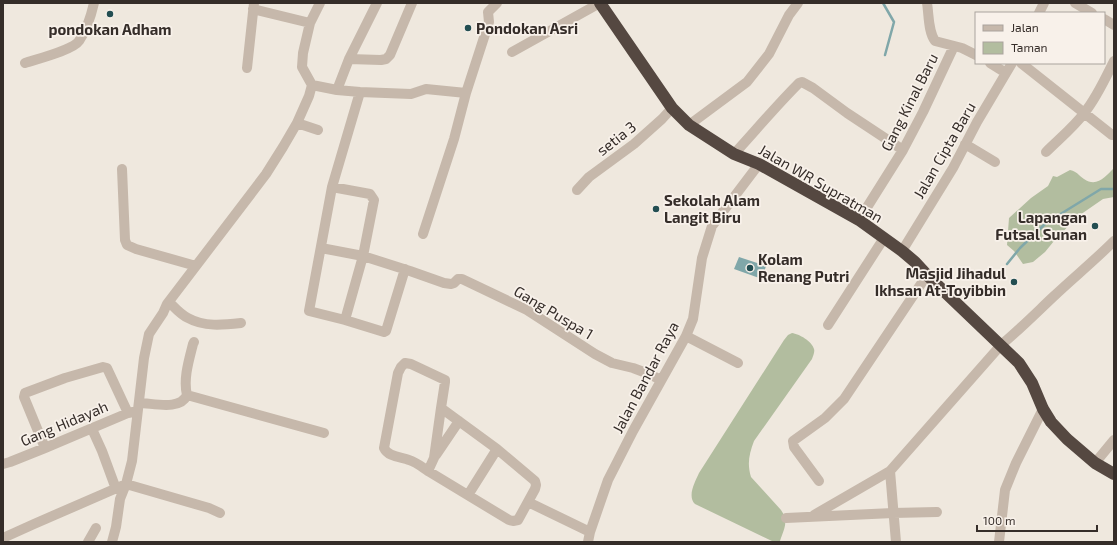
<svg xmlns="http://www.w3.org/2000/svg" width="1117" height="545" font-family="'Exo 2',sans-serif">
	<rect width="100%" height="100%" fill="#efe8de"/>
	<!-- green -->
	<path fill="#b2bd9f" d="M1114,168v29l-11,2 -26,18 -23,24 -9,11 -12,10 -10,2 -9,-13 -7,-6 2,-27 22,-20 17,-12 5,-10 4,1 13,-7c8,2 8,5 14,9 13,9 22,-3 30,-11z
		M792,333c7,1 20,8 22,16 1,3 -1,7 -2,10l-58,82c-5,13 -7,23 -3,36l30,33c8,12 3,19 -1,31l-6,1 -79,-38c-8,-8 0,-22 4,-31l85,-133 4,-5z"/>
	<!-- water -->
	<path fill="#80a7a9" d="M739,257l27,9 -4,13 -28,-10z"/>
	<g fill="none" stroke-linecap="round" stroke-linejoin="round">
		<!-- stream -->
		<path stroke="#80a7a9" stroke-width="2.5" d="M883,3l11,19 -9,33
			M1007,264l13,-16 26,-25 55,-34h13"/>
		<!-- minor -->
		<path stroke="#c6b8ab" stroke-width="10" d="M927,3c2,12 1,28 8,38l27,7 14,7
			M1075,3l17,10
			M253,9l57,14
			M1039,13l5,-10
			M1104,19l10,6
			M512,52l88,-49
			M349,59l32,1 5,-1 4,-4 22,-52
			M25,63c12,-4 48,-13 54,-22 8,-11 12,-25 15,-38
			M990,63l16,10
			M1021,63l91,72
			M247,68l7,-65
			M312,85l25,5 23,2 51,2 15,-5 40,4
			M337,90l12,-31 28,-56
			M360,92l-28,95 -23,124 36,9 39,12 2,-1 19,-62
			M297,123l21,7
			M689,125l58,-43 22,-28 20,-39 9,-12
			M965,144l30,18
			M1046,152c13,-13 28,-25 39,-40 12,-15 20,-33 29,-51
			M734,154c22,-24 42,-48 65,-71l3,-1 11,6 34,25 56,37
			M122,169l3,71 2,5 9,4 60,17
			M332,187l38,7 4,6 -11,56 -18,64
			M577,190l12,-13 45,-33 28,-25 10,-11
			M859,220l44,-70 20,-38 31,-66
			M423,234l31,-95 12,-46 23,-71 -1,-10 9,-9
			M321,248l42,8 47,15 34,12 7,1 3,-1 4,-4h4l65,31 68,44 17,9 21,5 16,6 12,6
			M902,251l51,-83 24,-46 35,-59
			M169,302c6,6 12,13 19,16 16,9 35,7 53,5
			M828,325l56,-87
			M686,336l52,27
			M187,395c-4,-16 2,-35 6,-51l1,-2
			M139,403c14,0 41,8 48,-8l137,38
			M441,408l56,41 38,32 1,4 -1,4 -17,31 -5,1 -4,-1 -81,-49 6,-13z
			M92,429l10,22 14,38
			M45,448l-21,-51 1,-4 40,-15 38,-11 4,1 21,45
			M436,455l23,-34
			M1095,463l19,-23
			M3,464l7,-2 35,-14 83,-35 5,-1
			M428,471c-6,-4 -12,-9 -19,-11 -8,-3 -21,-3 -25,-12l14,-75 3,-6 4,-4 6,1 34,16v2l-4,26
			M819,481l-25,-34 -1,-6 32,-23 19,-19 83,-124
			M468,495l29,-46
			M528,502l62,30
			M814,515l76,-44
			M786,518l107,-5 44,-1
			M3,538l31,-14 92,-40 83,24 11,5
			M88,542l8,-14
			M112,542l4,-15 4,-28 6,-15 6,-23 12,-103 5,-24 14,-21 4,-9 99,-130 17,-27 14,-24 12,-27 3,-11 -10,-18 1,-14 7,-30 10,-20
			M588,542l2,-10 18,-52 25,-49 53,-95 7,-17 9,-61 10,-32 47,-62
			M896,542l-6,-71 111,-126c18,-15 35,-32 52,-48 20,-19 41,-36 61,-56
			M999,542l6,-52 11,-27 27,-54"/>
		<!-- highway -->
		<path stroke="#554841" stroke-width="12" d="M600,3l72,105 17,17 45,29 25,10 100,56 43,31 13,11 12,13 92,88 13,20 11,26 8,13 16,17 28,24 19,11"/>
	</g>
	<!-- markers -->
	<g fill="#234e52" stroke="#f8f1ea" stroke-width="1.5">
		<circle cx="110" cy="14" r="4"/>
		<circle cx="468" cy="28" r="4"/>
		<circle cx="656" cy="209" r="4"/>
		<circle cx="1095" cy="226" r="4"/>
		<circle cx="750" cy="268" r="4"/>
		<circle cx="1014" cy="282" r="4"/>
	</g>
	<g text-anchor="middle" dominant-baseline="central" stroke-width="3.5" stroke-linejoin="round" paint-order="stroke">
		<!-- poi labels -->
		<g font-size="15" font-weight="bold" fill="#352d29" stroke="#f8f1ea" text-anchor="start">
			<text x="476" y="28">Pondokan Asri</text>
			<text x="110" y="29" text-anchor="middle">pondokan Adham</text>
			<text x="664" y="200">Sekolah Alam<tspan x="664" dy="17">Langit Biru</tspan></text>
			<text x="1087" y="217" text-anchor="end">Lapangan<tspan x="1087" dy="17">Futsal Sunan</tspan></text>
			<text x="758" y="259">Kolam<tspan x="758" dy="17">Renang Putri</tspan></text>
			<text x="1006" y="273" text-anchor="end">Masjid Jihadul<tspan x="1006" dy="17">Ikhsan At-Toyibbin</tspan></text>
		</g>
		<!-- street labels -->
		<g font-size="15" fill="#352d29" stroke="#f8f1ea">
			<text transform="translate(909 102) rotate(-63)">Gang Kinal Baru</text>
			<text transform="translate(616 138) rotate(-38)">setia 3</text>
			<text transform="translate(944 150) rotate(-60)">Jalan Cipta Baru</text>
			<text transform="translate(821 183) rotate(30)">Jalan WR Supratman</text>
			<text transform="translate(554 312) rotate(31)">Gang Puspa 1</text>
			<text transform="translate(645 377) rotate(-62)">Jalan Bandar Raya</text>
			<text transform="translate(64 423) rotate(-23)">Gang Hidayah</text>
		</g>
	</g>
	<!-- border -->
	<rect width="1117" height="545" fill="none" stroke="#352d29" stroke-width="8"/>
	<!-- legend -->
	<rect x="975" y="12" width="130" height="52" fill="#f8f1ea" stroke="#aaa39d"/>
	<rect x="983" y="25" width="20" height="6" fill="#c6b8ab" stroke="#aaa39d"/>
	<text x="1011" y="32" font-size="12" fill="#352d29">Jalan</text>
	<rect x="983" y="42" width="20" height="12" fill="#b2bd9f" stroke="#aaa39d"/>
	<text x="1011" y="52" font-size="12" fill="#352d29">Taman</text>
	<!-- scale -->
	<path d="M977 525v6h120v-6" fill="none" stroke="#352d29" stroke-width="2"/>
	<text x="983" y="525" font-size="12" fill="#352d29" stroke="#f8f1ea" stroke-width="3" paint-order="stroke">100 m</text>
</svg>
